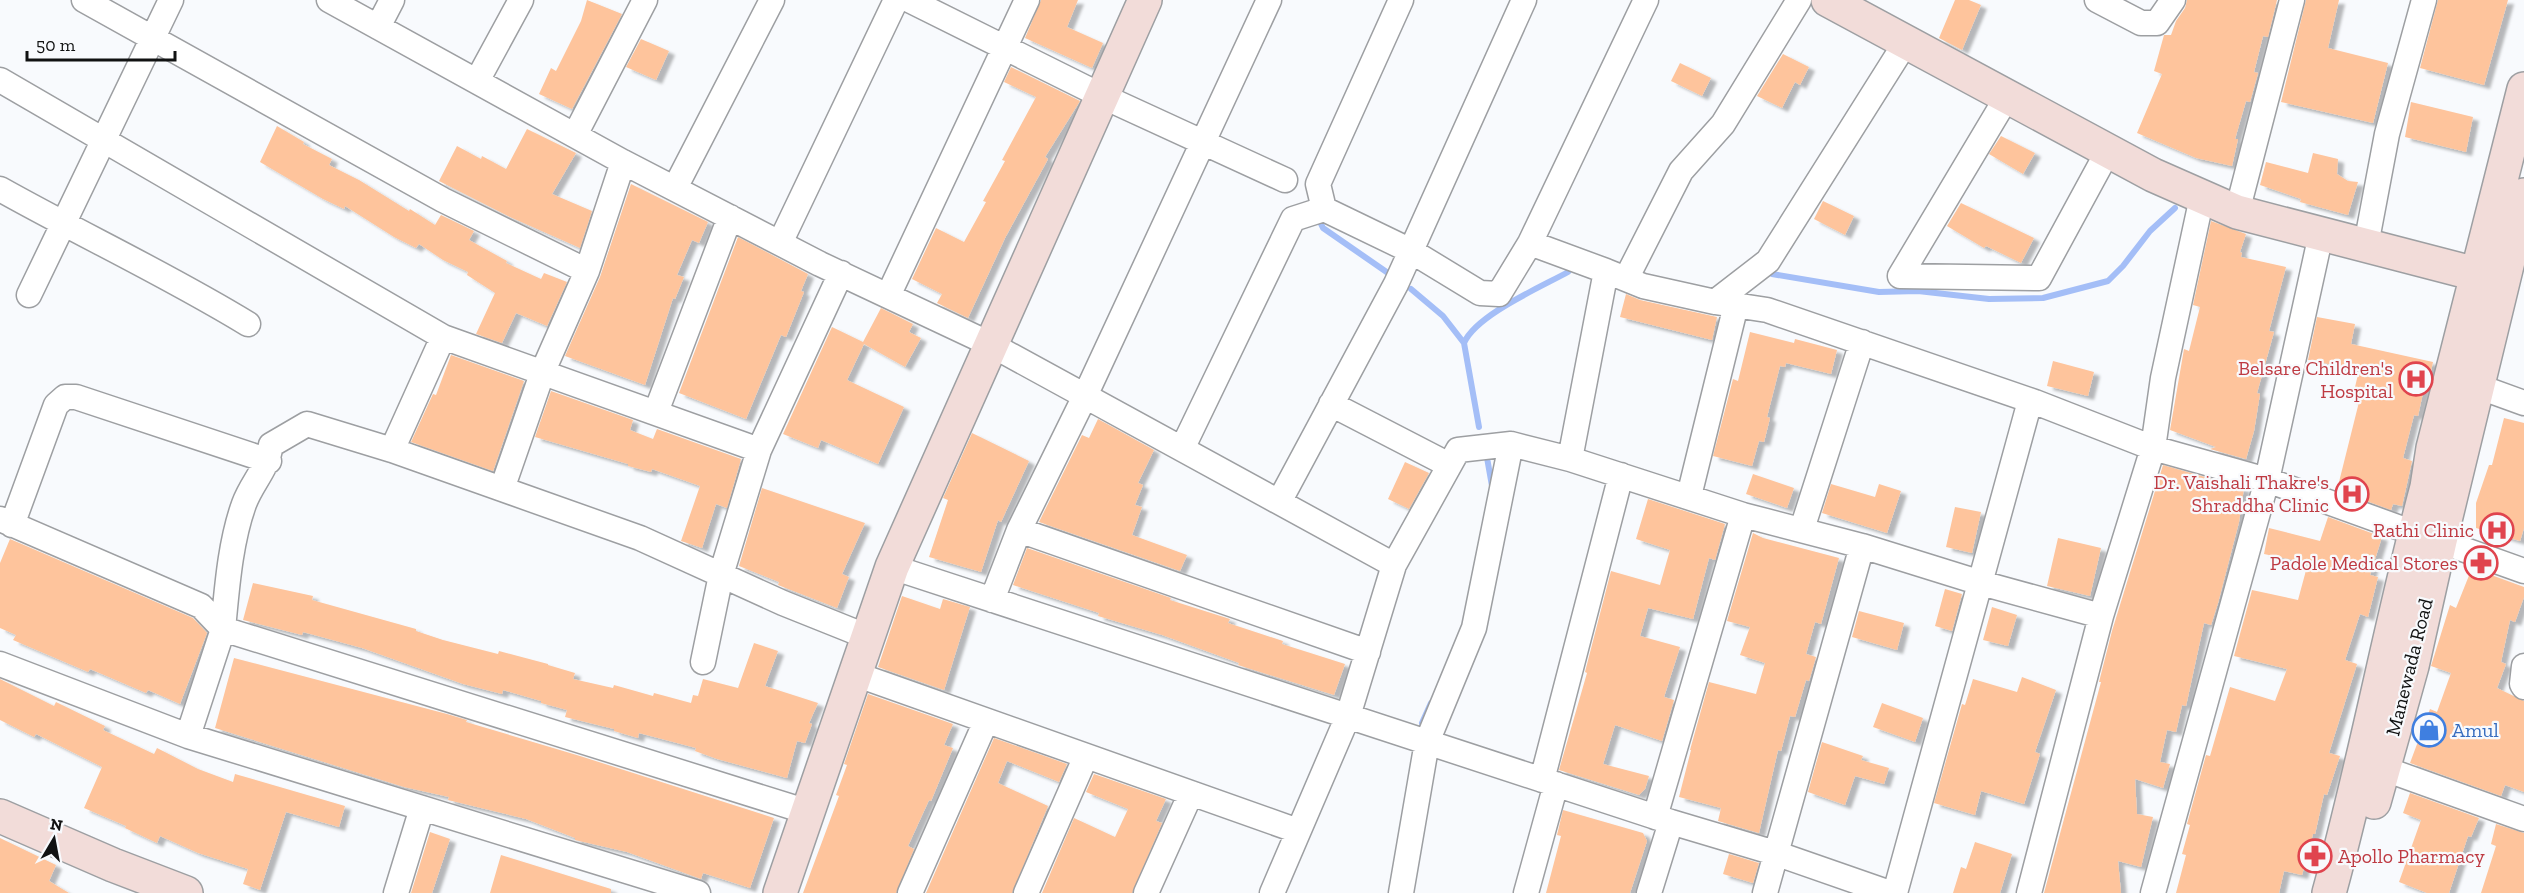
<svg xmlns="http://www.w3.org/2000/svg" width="2524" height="893" font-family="'Zilla Slab',serif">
	<defs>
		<filter id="shadow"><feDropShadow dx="6" dy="4" stdDeviation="1.5" flood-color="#0004"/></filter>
	</defs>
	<rect width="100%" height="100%" fill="#f8fafd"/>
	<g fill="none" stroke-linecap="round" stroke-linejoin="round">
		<!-- stream -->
		<path stroke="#a4bef7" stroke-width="6" d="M1317,216l6,12 65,45
			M1772,274l107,18 39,-1 71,8 54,-1 65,-17 15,-15 27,-35 25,-23
			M1411,289l32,27 21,27
			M1479,427l-15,-84c12,-28 77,-56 104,-71
			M1486,452l6,34
			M1422,723l9,-20"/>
	</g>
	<!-- building -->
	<path fill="#fec49c" filter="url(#shadow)" d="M587,0l35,14 -50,95 -33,-15 12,-26 5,3 25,-50z
		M1041,0h37l-11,27 36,16 -11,25 -67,-30z
		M1955,0h14l12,5 -19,45 -23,-12z
		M2187,0h90l-9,37 -5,-1 -9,36 4,1 -8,29 -4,-1 -11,38h3l-6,27 -36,-8 -59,-25 25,-59 -8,-3 10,-36h7l5,-14 9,-13z
		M2306,0h33l-11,48 60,15 -15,60 -92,-21z
		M2438,0h70l-24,85 -64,-17z
		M641,39l28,12 -13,29 -30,-13z
		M1783,54l26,13 -9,18 -5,-3 -13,26 -25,-12z
		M1680,63l31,15 -9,18 -31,-15z
		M1011,67l69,34 -35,56 3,2 -43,79 -37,80 -31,-15 5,-9 -30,-15 24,-51 28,14 22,-40 -3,-1 22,-40 -3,-1 34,-63 -32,-15z
		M2411,102l62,15 -7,35 -61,-15z
		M277,126l27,16 -1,2 29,15 -3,6 30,15 50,31 1,-2 25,16 6,-10 33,16 -5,9 38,21 -1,2 35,16 3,-6 23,9 -20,44 -31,-13 -14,30 -26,-9 19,-41 -28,-18 1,-3 -25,-12 -24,-16 -3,4 -22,-11 -49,-31 -1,3 -21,-10 -63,-37z
		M527,129l49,24 -24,41 40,17 -12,37 -70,-31 -71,-36 18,-35 24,13 1,-3 24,13z
		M2001,136l34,17 -12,21 -34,-20z
		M2313,153l25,6 -1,15 11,7 10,1 -10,33 -48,-13 1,-3 -41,-14 6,-23 42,11z
		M631,184l77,38 -9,21 -7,-3 -15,35 7,2 -9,22 -2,-1 -28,87 -80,-29 35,-79z
		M1823,201l31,15 -9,19 -31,-16z
		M1961,203l73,35 -13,25 -35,-17 -2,2 -37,-22z
		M2211,221l35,13 -6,18 2,1 -1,4 45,10 -17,64 5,1 -17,61 3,1 -6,37 -8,28 -36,-10 6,-2 -46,-17 14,-81 5,2 11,-44 -7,-2z
		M738,237l70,37 -7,17 3,1 -18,45 -5,-2 -35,84 -67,-26z
		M1626,294l14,6 77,17 -5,23 -92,-23z
		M881,308l32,16 -4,8 12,6 -16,29 -41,-23 -17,36 57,27 -26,57 -57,-24 -3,8 -35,-14 49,-107 31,15z
		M2317,317l38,7 -4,20 82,18 -6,27 -3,-1 -6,28 -4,-1 -11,43 9,3 -10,45 -9,-2 -2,6 -54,-20 22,-88 -7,-2 7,-30 -51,-10z
		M1750,332l44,11 1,-4 42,11 -6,24 -45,-11 -1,4 -5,-1 -13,51 3,1 -6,24 -5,-1 -7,25 -39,-10 20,-77 5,2z
		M451,355l73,26 -31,90 -82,-29 22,-48 3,1z
		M2053,361l41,11 -6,24 -41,-10z
		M551,391l82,29 -3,10 23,9 4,-10 84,30 -14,49 -11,-4 -14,44 -21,-7 19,-55 -48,-17 -1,3 -23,-6v-2l-93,-27z
		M2504,418l20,5v105l-4,13 -44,-13v-25l13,-38h3z
		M1098,419l56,31 -16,33 5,2 -8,20 7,2 -10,28 55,20 -7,16 -141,-49 43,-87 7,3z
		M972,433l57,28 -28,61 -3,-2 -17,52 -52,-15 19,-57 -5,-2z
		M1405,462l24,11 -20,36 -21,-10z
		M2163,465l81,23 -5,34 -21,81 -7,22 -7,-2 -18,83 -4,-1 -6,27 -9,-2 -7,32 10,2 -7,24 -28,-9 2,35 16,3 -12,50 -23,-6 3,32h-77l57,-211h-2l13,-51z
		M1753,474l41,14 -7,20 -41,-14z
		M1831,484l44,13 4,-13 22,7 -14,42 -65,-20z
		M762,488l103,35 -23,51 7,3 -12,31 -59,-23 1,-3 -40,-16z
		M1648,499l77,25 -10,36 -6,-2 -16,61 -45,-11 -8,28 40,11 -16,50 10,3 -12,41 -47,-16 -12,39 46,12 -4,13 -6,6 -80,-25 28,-97 -2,-1 26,-101 49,14 10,-35 -34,-11z
		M1955,507l26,5 -9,41 -26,-6z
		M2328,517l54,20 -12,38 8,2 -10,40 -8,-3 -15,46 12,4 -28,89 11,3 -13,39 -3,-1 -9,40h-2l-11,41 -18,-4 -5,22h-103l10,-38 -4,-1 8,-29 -3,-1 19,-69 4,1 20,-69 45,14 12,-32 -53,-13 18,-66 46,10 10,-37 -44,-9 5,-26 51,13z
		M1753,533l10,5 76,20 -18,66 -6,-2 -9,32 10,3 -7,24 -3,-1 -11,37 -5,-1 -9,35 -3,-1 -19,83 -41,-12 3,-13 -42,-11 12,-47h-1l19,-68 47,12 9,-31 -25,-8 10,-28 -23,-6z
		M2058,538l43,10 -11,48 -43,-10z
		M10,539l183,79 14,15 -27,71 -32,-14 -2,3 -56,-24 -2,3 -75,-32 3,-5 -16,-7v-65z
		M1027,548l144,50 -1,2 60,19 -2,4 55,18 -1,3 63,20 -11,31 -96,-30 1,-2 -77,-28 -64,-19 1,-3 -86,-28z
		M2472,568l52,19v10l-9,25 -5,-2 -9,42 5,2 -9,24 27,13v91l-19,-7 -4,11 -91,-33 20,-54 7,3 14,-39 -20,-7 19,-61 6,3z
		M253,583l60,13 -1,4 104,29v2l27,9 55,14 1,-3 49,13v1l27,8 -2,6 40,9 1,-3 39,11 1,-3 37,10 2,-8 5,1 5,-17 35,9 16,-45 24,8 -13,35 53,17 -9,20 3,1 -7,19 -8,-2 -10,37 -70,-19 -22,-8 1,-3 -57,-15 -1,5 -24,-7v-2l-49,-12 2,-7 -26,-7v-2l-38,-11 -1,4 -39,-10 -101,-36 -59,-16 -1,3 -59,-15z
		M1945,589l17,5 -10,37 -17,-5z
		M902,596l38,13 3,-10 27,8 -26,83 -66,-23z
		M1992,607l25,8 -9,31 -25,-6z
		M1859,611l45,12 -7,27 -45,-13z
		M234,658l213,56 20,6 -1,2 114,34 194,62 -24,70 -47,-15 -2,6 -74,-27 -52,-12v-2l-49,-19 -78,-19 1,-3 -45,-10 -189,-59z
		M2022,677l34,13 -21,62 5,2 -16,50 -43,-13 -6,24 -41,-12 28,-99 3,1 8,-26 44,13z
		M0,679l54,27 2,-4 49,24 -2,4 51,24 3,-6 41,21 35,13 2,-8 110,32 -6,21 -53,-15 -26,78 -17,-6 5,-15 -50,-16 -38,-17 -3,7 -32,-15 1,-2 -42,-18 18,-41 -66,-33 -2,3 -34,-17z
		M868,694l85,30 -9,21 9,3 -22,53 -2,-1 -21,46 6,3 -18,44h-93l36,-97 -3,-1 11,-30 -3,-1z
		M1882,703l41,15 -8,24 -42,-15z
		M994,738l73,26 -8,18 -52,-21 -9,22 50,23 -36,87h-86z
		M1822,742l41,14 -2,4 28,8 -5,16 -29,-8 -10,29 -37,-13z
		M1094,774l72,25 -10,22 6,2 -30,70h-90l32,-75 41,19 13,-28 -42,-17z
		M2410,793l69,25 -8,19 -3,-1 -19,57h-22l-28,-11 22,-62 -18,-7z
		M1563,810l80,23 4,8 -17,52h-84l15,-57 -4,-1z
		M2496,824l28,9v60h-43l15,-47 -5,-2z
		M430,832l20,7 -18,54h-21z
		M0,838l56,27 -7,16 20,12h-69z
		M1975,842l37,12 -12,39h-47l8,-26 5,2z
		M1729,854l30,9 -6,20 -30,-9z
		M501,855l110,34v4h-121z"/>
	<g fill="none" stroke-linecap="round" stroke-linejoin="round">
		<!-- street casing -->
		<g stroke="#9d9fa2" stroke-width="27">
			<path id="street" d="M84,0l359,200 144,71
				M329,0l294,162 197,102 170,80 404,221 64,-115 53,-6 59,15 173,56 119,31 119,37 120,33 52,-168 114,32 147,53
				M909,0l193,96 183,84
				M1401,0l-83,184 6,25 87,42 69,42 19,1 31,-51
				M2097,0l44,23h16l16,-23
				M378,27l14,-27
				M0,80l443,257 316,113 82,-177
				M477,81l44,-81
				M575,135l70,-135
				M675,188l97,-188
				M0,189c82,46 168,86 248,135
				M2237,212l55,-212
				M780,243l116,-243
				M2366,245l21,-111 37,-134
				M1606,271l-76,-28 116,-243
				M1900,276l139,2 69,-127
				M1900,276l107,-179
				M1626,279l55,-108 42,-47 76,-124
				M29,295l142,-295
				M888,296l139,-296
				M1715,302l53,-41 138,-219
				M443,337l-51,113 110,39 41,-118 44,-100 36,-109
				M2477,386l47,17
				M1331,404l118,61
				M656,412l74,-195
				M1182,449l111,-230 31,-10
				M1570,459l36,-188 37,15 72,16 52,8 268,92 118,46 10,-70 39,-181
				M502,489l138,49 143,65 85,34
				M1689,496l47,-191
				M1279,502l117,-218 128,-284
				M0,519l201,87 22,23
				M12,525l44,-120 9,-8h11l193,64
				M1802,529l60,-187
				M1019,530l349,122
				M2440,541l84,30
				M892,567l779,255 104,31 115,40
				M992,600l27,-70 66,-134 184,-396
				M223,629c4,-41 7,-86 21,-125 8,-22 23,-34 27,-59l36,-21 85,26
				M703,662l18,-87 38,-125
				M0,664l188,72 510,157
				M2524,666l-2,18 2,3
				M855,674l443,157
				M188,736l35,-107 585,183
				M2382,768l142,51
				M1542,780l79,-305
				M1655,817l88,-302
				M396,893l26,-85
				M910,893l76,-172
				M1026,893l60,-137
				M1146,893l45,-100
				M1272,893l76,-177 46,-151
				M1401,893l26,-151 47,-114 37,-184
				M1526,893l30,-109
				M1649,893l22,-71
				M1765,893l97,-347
				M1895,893l135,-492
				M2029,893l72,-277
				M2153,893l114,-413 54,-246"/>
		</g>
		<!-- secondary casing -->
		<g stroke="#9d9fa2" stroke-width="36">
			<path id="secondary" d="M1828,0l325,175 84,37 239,62
				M2374,802l38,-136 28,-125 84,-346
				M0,816l113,49 73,28
				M780,893l112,-326 253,-567
				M2329,893c37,-134 62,-272 98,-406l6,-39 91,-359"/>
		</g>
		<!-- street -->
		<use href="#street" stroke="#fff" stroke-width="24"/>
		<!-- secondary -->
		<use href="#secondary" stroke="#f2dcd9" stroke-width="33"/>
	</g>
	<!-- icons -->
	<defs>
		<g id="hospital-ring" transform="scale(1.725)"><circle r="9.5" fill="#f8fafd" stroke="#e0444e" stroke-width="1.5"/><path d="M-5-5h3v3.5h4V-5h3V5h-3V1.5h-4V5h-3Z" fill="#e0444e"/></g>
		<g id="pharmacy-ring" transform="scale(1.725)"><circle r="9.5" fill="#f8fafd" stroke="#e0444e" stroke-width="1.5"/><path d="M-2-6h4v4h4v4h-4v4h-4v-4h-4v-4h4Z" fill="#e0444e"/></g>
		<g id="shop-ring" transform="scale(1.725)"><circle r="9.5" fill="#f8fafd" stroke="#3f7fe0" stroke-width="1.5"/><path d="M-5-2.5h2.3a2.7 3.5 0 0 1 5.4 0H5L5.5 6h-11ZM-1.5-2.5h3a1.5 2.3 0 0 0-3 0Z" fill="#3f7fe0"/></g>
	</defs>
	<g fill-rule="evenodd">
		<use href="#hospital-ring" x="2416" y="379"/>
		<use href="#hospital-ring" x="2352" y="494"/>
		<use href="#hospital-ring" x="2497" y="530"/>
		<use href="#pharmacy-ring" x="2481" y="563"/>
		<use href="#shop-ring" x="2429" y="730"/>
		<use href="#pharmacy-ring" x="2315" y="856"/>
	</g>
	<g text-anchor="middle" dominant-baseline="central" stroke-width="4.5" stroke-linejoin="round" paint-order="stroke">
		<!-- health labels -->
		<g font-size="20" fill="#be3a42" stroke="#f8fafd" text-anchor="end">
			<text x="2393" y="368">Belsare Children's<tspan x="2393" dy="23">Hospital</tspan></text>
			<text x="2329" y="482">Dr. Vaishali Thakre's<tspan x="2329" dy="23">Shraddha Clinic</tspan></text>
			<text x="2474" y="530">Rathi Clinic</text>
			<text x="2458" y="563">Padole Medical Stores</text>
			<text x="2338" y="856" text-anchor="start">Apollo Pharmacy</text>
		</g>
		<!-- street labels -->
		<g font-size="20" fill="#111212" stroke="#f8fafd">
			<text transform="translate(2409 667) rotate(-76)">Manewada Road</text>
		</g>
		<!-- shop labels -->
		<g font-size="20" fill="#366cbe" stroke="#f8fafd" text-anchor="start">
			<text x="2452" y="730">Amul</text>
		</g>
	</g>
	<!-- north arrow -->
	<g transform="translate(54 839) rotate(10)" stroke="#f8fafd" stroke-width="4.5" paint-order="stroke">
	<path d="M0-4.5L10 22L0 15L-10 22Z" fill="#111212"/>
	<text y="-9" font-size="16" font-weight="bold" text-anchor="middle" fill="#111212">N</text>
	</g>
	<!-- scale -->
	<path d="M27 51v9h148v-9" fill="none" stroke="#111212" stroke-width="3"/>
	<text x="36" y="51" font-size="18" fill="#111212" stroke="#f8fafd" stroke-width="4.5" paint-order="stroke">50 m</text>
</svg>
